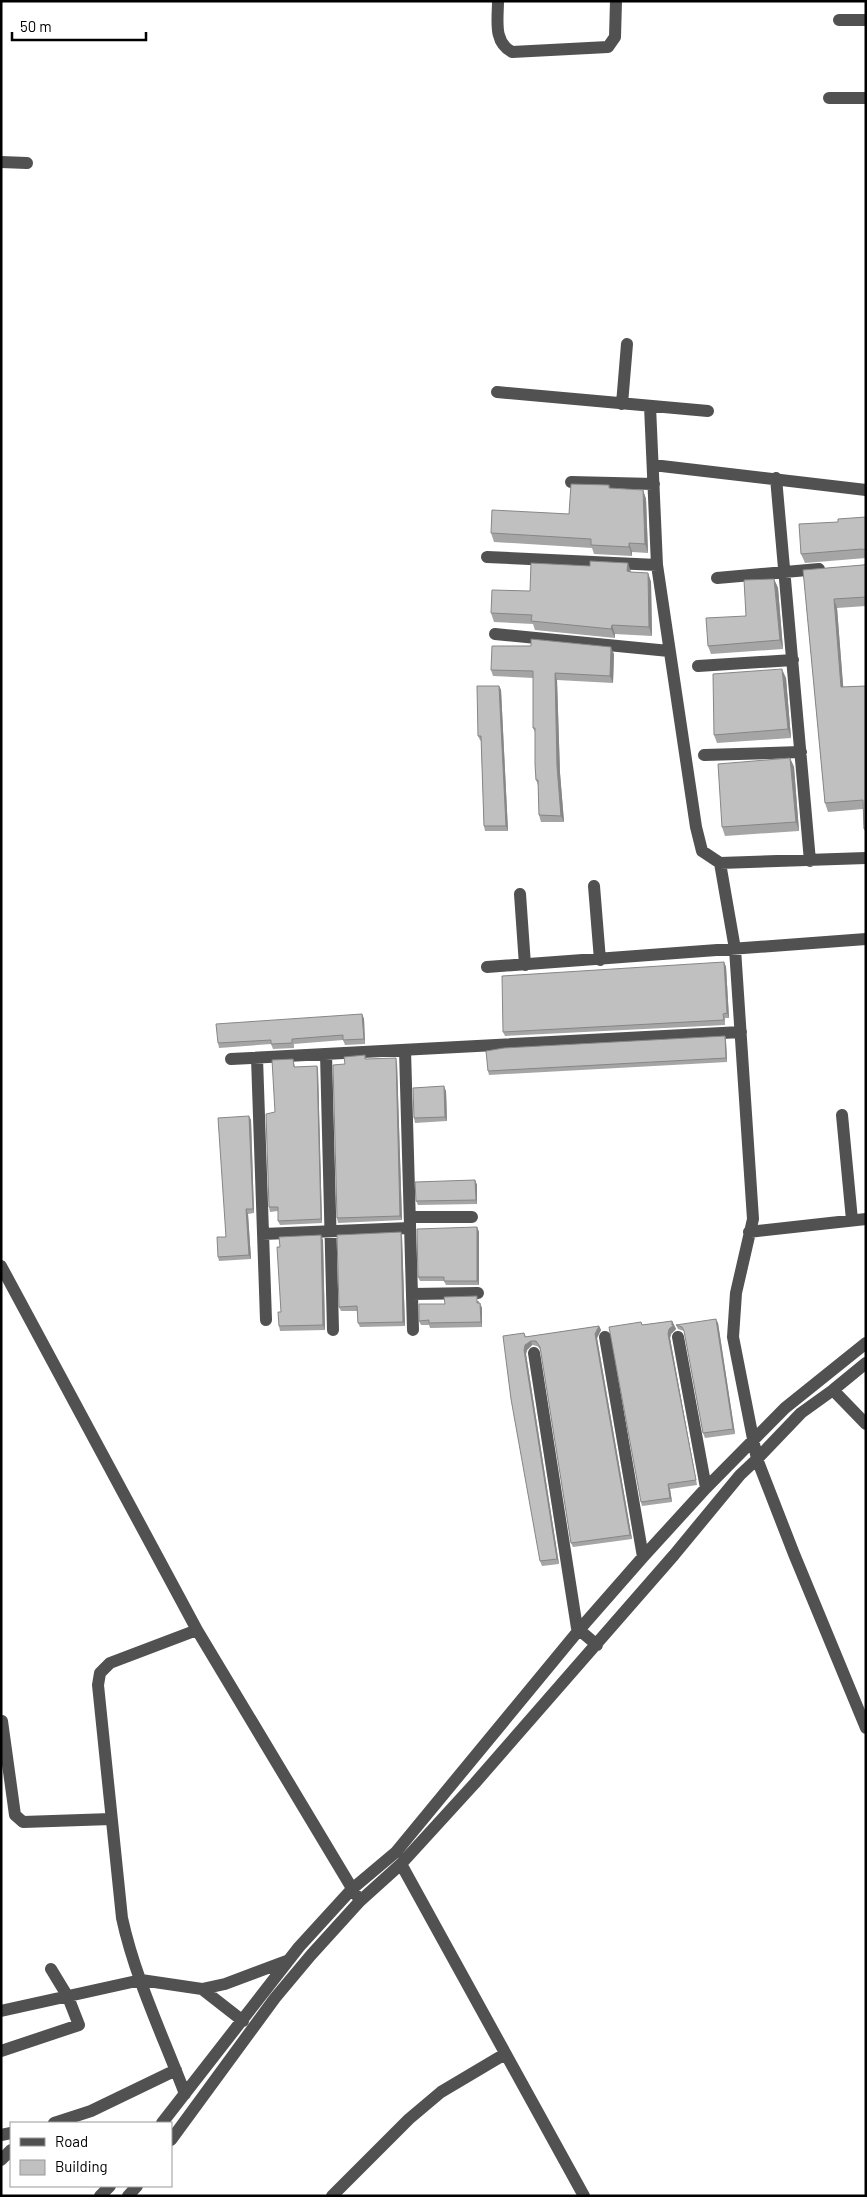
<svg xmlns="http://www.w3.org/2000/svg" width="867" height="2197" font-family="Barlow,sans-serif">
	<rect width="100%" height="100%" fill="#fff"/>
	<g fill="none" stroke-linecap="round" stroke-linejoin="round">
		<!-- minor -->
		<path stroke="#515151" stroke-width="12" d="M498,1c0,19 -5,41 14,51l96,-5 7,-10 1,-36
			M839,20h27
			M829,98h37
			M1,162l26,1
			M497,392l211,19
			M622,404l5,-60
			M650,406l7,159 39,262 6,24 18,12 146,-5
			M653,465l213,25
			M776,478l34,383
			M571,482l83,2
			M487,557l170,8
			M717,578l102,-9
			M495,634l174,17
			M698,666l95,-6
			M704,755l97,-3
			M720,863l15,86 18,270 -17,74 -3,44 24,122 37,95 72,174
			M594,886l6,74
			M520,894l5,71
			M487,967l379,-28
			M405,1050l8,280
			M326,1054l7,276
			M257,1058l9,262
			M231,1059l510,-27
			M842,1115l10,105
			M410,1217h62
			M749,1232l117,-13
			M263,1234l147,-6
			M1,1266l196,364 159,265
			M412,1294l66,-1
			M605,1337l38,220
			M678,1337l28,151
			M534,1353l43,275 20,17
			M833,1390l33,34
			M2,1721l13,94 8,7 88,-3
			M401,1864l183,332
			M202,1989l41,32
			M1,2011l140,-31 61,9 23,-5 64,-24
			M1,2051l78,-26 -11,-28 -17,-28
			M185,2094c-22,-58 -50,-116 -63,-176l-24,-233 2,-12 10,-10 87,-33
			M54,2123l37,-12 85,-41
			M162,2123l137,-176 53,-58 44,-37 183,-222 64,-73 63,-69 79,-80 81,-65
			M1,2135l10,-2
			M171,2140l104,-142 36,-43 49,-54 41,-37 74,-81 199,-228 66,-80 17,-16 44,-46 32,-23 33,-27
			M1,2160l10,-10
			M100,2196l10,-10
			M128,2196l9,-10
			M332,2196l77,-77 32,-27 64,-38"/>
	</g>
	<!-- wall -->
	<path fill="#a5a5a5" d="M609,485l1,3 33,2 3,9 2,54 -16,-1v4l-38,-2 -2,-6 -98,-6 -3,-9 78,-19z
		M866,517v41l-61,5 -4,-9 37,-32z
		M866,564v42l-29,2 6,79 23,-1v147l-2,-4 -1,-20 -35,3 -3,-9 -22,-233 60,-5z
		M631,572l17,1 3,9 1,54 -37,-2v4l-80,-8 -2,-6 -39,-2 -3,-9 39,-22z
		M774,579l4,9 5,61 -72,5 -3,-8 38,-30z
		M614,654l-1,29 -56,-3 3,93 4,49h-23l-2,-7 -1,-30 -2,-5 -1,-48 -2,-4v-50l-40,-2 -2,-6z
		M786,678l5,60 -74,5 -3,-8z
		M499,686l2,4 7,141h-23l-1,-5 -3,-85 -1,-1 -2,-4z
		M790,758l4,9 5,64 -74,5 -3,-9z
		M724,962l2,5 3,51h-4v7l-220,11 -2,-4z
		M362,1014l2,5 1,25 -20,1 -2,-5 -49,4v4l-21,1 -2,-5 -52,4 -1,-5z
		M725,1036l1,5 1,21 -238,13 -1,-4z
		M365,1055l1,4 31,4 5,157 -64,3 -1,-5 8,-154z
		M293,1059l2,8 22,-1 1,4 4,153 -42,2 -2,-4v-10l-8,1 -1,-5 6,-95z
		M446,1091l1,30 -32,2 -1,-5z
		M249,1116l2,4 3,93 -6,1 3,45 -32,2 -1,-4 8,-20z
		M475,1180l2,5v19l-59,1 -2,-4z
		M477,1227l2,5v53h-33l-2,-4h-24l-2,-4z
		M401,1232l1,4 3,90 -45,1 -2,-4 -1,-12h-16l-2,-4z
		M323,1240l2,90 -45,1 -1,-5 2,-14 -1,-65z
		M479,1301v2l3,5v19l-52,1 -1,-3h-8l-2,-4 26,-17z
		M672,1321l4,8 -5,5 -1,4 27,147 -27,4 2,13 -30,4 -1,-4v-180l1,3z
		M718,1323l17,111 -30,4 -2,-5 -18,-100 -1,-2 -6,-2 -2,-4z
		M599,1326l2,4 -4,8 35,201 -59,8 -2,-4 -30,-193 -4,-4 -5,-1 -5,5 -1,4 33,210 -17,2 -2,-5 -16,-228 2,4z"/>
	<!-- shaded-wall -->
	<path fill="#868686" d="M643,490l3,9 2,54 -3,-9z
		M629,543l3,9v4l-3,-9z
		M628,563l3,9v8l-4,-9z
		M648,573l3,9 1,54 -3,-9z
		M774,579l4,9 5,61 -3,-9z
		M834,599l3,9 7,88 -3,-9z
		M612,625l3,9v4l-4,-9z
		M611,647l3,7 -1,29 -3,-7z
		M782,669l4,9 5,60 -3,-9z
		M555,673l2,7 3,93 4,49 -3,-6 -4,-50z
		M499,686l2,4 7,141 -2,-5z
		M790,758l4,9 5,64 -3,-9z
		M724,962l2,5 3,51 -2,-5z
		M362,1014l2,5 1,25 -1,-5z
		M725,1036l1,5 1,21 -1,-4z
		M396,1058l1,5 5,157 -2,-4z
		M317,1066l1,4 4,153 -1,-4z
		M444,1086l2,5 1,30 -2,-4z
		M249,1116l2,4 3,93 -1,-4z
		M475,1180l2,5v19l-1,-4z
		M246,1209l2,5 3,45 -2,-4z
		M477,1227l2,5v53l-2,-4z
		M401,1232l1,4 3,90 -2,-4z
		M321,1235l2,5 2,90 -2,-5z
		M480,1303l2,5v19l-1,-5z
		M716,1319l2,4 17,111 -2,-5z
		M672,1321l4,8 -5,5 -1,4 27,147 -1,-5 -28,-146z
		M599,1326l2,4 -4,8 35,201 -2,-4 -35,-201z
		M531,1341l1,4 -5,5 -1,4 33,210 -2,-5 -33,-209 1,-5z
		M668,1484l2,5 2,13 -2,-4z"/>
	<!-- building -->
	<path fill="#c0c0c0" stroke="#868686" d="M571,484l38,1v3l34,2 2,54 -16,-1v4l-38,-2v-6l-100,-6 1,-23 77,4z
		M866,517v33l-4,-1 -61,5 -2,-30 39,-2v-3z
		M590,561l38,2 -1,8 4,1 17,1 1,54 -37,-2 -1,4 -80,-8 1,-6 -41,-2 1,-23 38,1 1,-28 59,3z
		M866,564v33l-32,2 7,88 25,-1v143h-2l-1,-29 -38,3 -22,-233 60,-5z
		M774,579l6,61 -72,6 -2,-28 40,-2 -2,-36z
		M531,639l80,8 -1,29 -55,-3 2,93 4,50 -22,-1 -1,-35h-2l-1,-16v-36h-2v-57l-42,-1 1,-24h39z
		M782,669l6,60 -74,6 -1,-61z
		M477,686h22l7,140h-22l-3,-90h-3z
		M790,758l6,64 -74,5 -4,-63z
		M724,962l3,51 -4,1 1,6 -221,12 -1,-56z
		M362,1014l2,25 -21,1v-5l-51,4v4l-21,1v-4l-53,3 -2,-19z
		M725,1036l1,22 -238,13 -2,-20 18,-3z
		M365,1055v4l31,-1 4,158 -63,2 -4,-153 12,-1 -1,-7z
		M293,1059l1,8 23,-1 4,153 -43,2v-14h-9l-3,-93 9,-2 -3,-52z
		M444,1086l1,31 -31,1 -1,-30z
		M249,1116l4,93h-7l3,46 -31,2 -1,-20h9l-8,-119z
		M475,1180l1,20 -60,1 -1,-19z
		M477,1227v54h-33v-4h-26l-1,-48z
		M401,1232l2,90 -45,1 -1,-17 -18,1 -2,-72z
		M321,1235l2,90 -44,1 -1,-14h3l-4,-65h3l-1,-10z
		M477,1296v7h3l1,19 -52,1v-3l-10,1v-17h26l-1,-7z
		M716,1319l17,110 -30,4 -19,-102 -2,-4 -6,-2z
		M672,1321v4h2l-5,4 -1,5 28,146 -28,4 2,14 -29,4 -32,-175 32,-5 1,3z
		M599,1326l-4,8 35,201 -59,8 -31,-196 -4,-6h-5l-6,4 -1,5 33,209 -17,2 -29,-162 -8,-63 21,-3 1,4z"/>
	<!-- border -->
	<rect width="867" height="2197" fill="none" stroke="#000000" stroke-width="5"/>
	<!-- legend -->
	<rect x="10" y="2122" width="162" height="65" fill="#ffffff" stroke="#999999"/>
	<rect x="20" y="2138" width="25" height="8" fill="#515151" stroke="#999999"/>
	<text x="55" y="2147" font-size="15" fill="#000000">Road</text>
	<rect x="20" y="2160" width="25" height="15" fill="#c0c0c0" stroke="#999999"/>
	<text x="55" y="2172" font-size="15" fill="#000000">Building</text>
	<!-- scale -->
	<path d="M12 32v8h134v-8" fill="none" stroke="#000000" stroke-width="2.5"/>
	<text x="20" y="32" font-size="15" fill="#000000" stroke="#ffffff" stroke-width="4" paint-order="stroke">50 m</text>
</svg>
